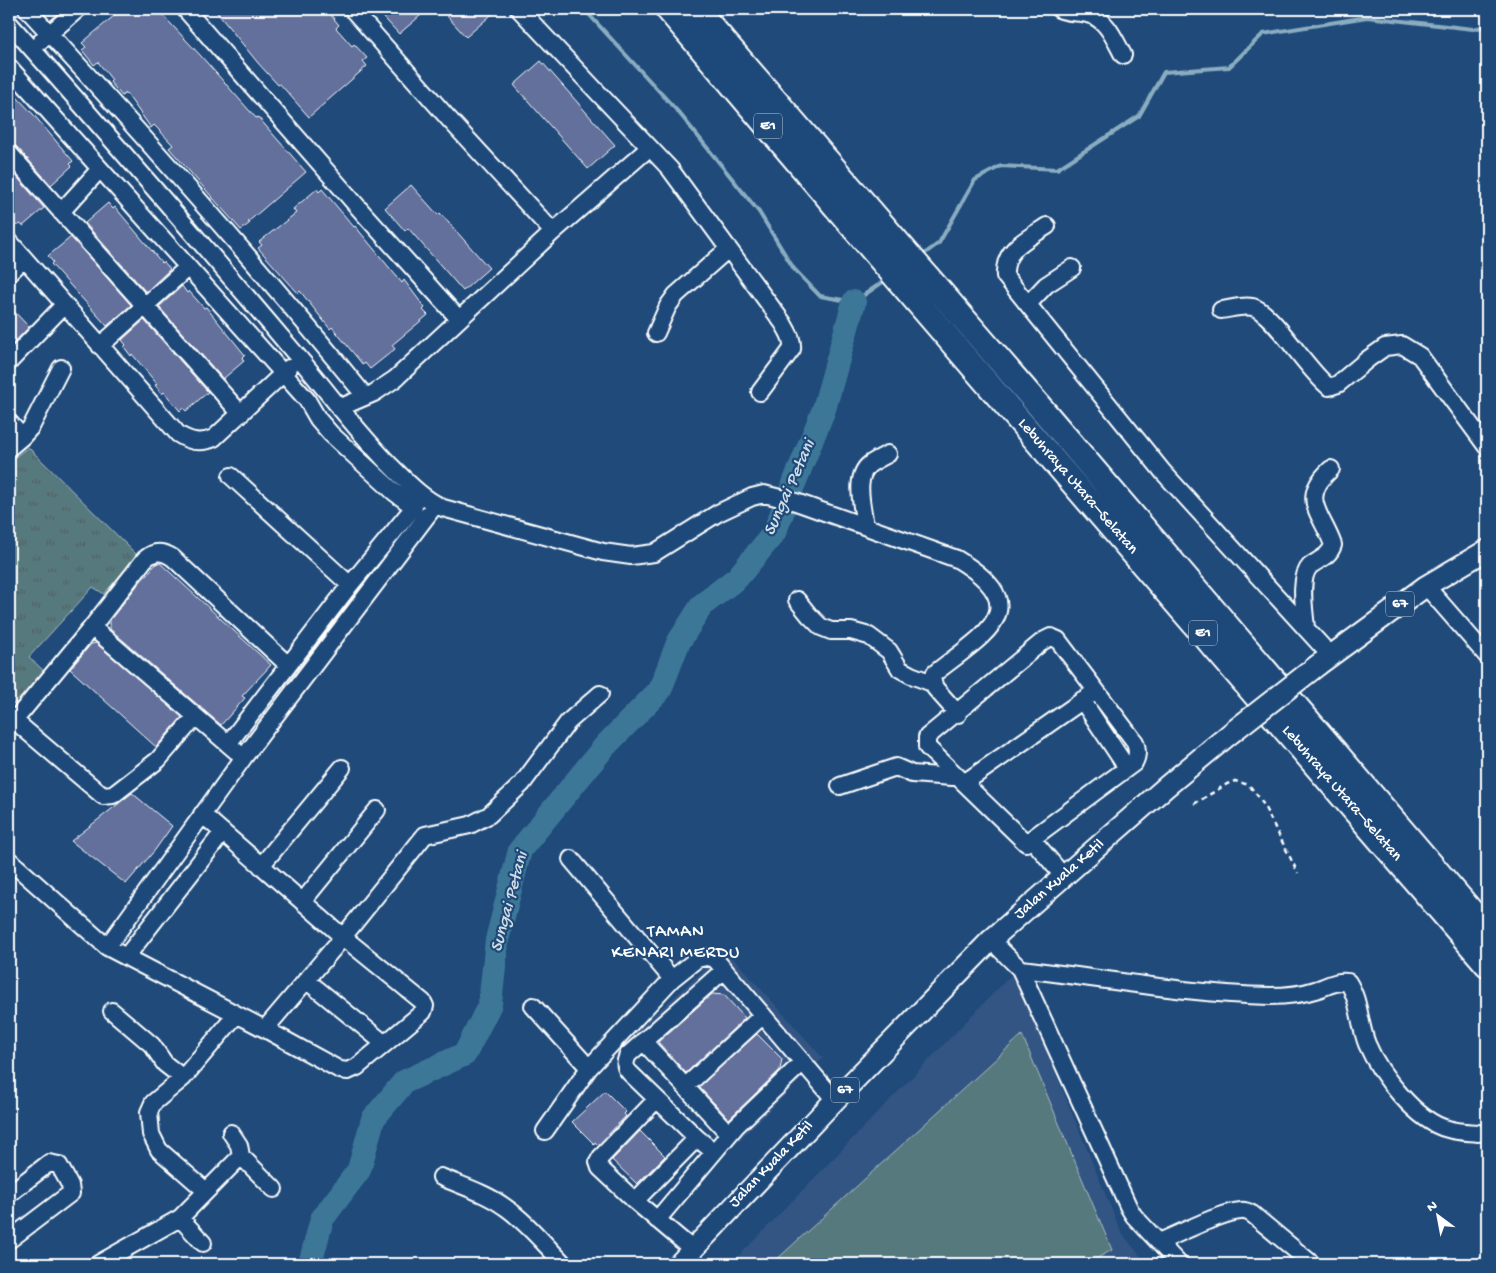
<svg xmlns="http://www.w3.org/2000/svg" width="1496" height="1273" font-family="'Gochi Hand',sans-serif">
	<defs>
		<pattern id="grass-tufts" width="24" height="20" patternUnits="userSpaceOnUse" patternTransform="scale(1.25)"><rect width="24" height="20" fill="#57797e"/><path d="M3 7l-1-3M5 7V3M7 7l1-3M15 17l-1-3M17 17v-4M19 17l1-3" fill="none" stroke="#516062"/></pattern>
	</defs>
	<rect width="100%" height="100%" fill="#1f4a7a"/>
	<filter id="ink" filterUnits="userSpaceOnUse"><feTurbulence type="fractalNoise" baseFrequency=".02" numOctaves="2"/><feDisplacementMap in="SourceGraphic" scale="10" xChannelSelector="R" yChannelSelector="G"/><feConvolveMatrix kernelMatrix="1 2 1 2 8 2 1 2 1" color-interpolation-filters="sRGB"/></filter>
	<g filter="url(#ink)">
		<!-- built -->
		<path fill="#335584" d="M726,950l97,108 -86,84 -105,-107z
			M1014,972l107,260 26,32h-416z"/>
		<!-- grass -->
		<path fill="url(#grass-tufts)" stroke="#abbcbe" d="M28,447l109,108 -33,39 -11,-7 -64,70 15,14 -23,30 -12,4v-243z"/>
		<!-- pitch -->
		<path fill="#57797e" stroke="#abbcbe" d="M1022,1035l90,215 -25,14h-312l-1,-2z"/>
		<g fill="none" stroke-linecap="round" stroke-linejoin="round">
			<!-- stream -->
			<path stroke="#8badc1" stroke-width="4" d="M584,9l96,105 79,98 35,57 26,27 34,6 33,-23
				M920,257l19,-14 36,-63 26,-14 56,3 82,-53 25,-44 65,-5 34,-33 104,-17 106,12 14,-3"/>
			<!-- river -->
			<path stroke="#3e7798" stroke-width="24" d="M310,1264l12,-45 37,-49 14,-51 31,-37 61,-28 25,-50 7,-64 23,-90 85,-104 55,-56 18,-47 24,-38 35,-27 37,-45 50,-124 30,-107"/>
		</g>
		<!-- building -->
		<path fill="#636f9b" stroke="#fff" d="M122,9h35l43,46 56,63 2,-1 48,55 -58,50 2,1 -9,7 -72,-82 4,-3 -15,-16 -4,-4 -3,3 -25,-35 -4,3 -12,-14 2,-2 -14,-18 -4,3 -12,-15 4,-3 -4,-4z
			M214,9h112l13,16 -3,3 16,18 2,-2 13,14 -4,3 4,5 -58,51 -29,-33 -2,1 -20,-22z
			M376,9h52l-29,25z
			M456,9h42l-32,28 -19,-21z
			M541,61l74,84 -27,24 -74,-84z
			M9,91l5,7 2,-2 17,18 40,47 -3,3 2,2 -21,19 -35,-39 -7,-3z
			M9,168l35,40 -21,18 -3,-2 -3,2 -8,-9z
			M411,185l27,30 2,-2 49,55 -26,23 -55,-63 -3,3 -20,-23z
			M317,189l2,3 3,-3 32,38 1,-1 47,57 2,-3 21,28 -2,2 5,5 -36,30 3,4 -25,20 -5,-6 -2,2 -31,-38 -2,2 -30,-38 -2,2 -40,-45 4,-3 -3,-3 37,-29 -3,-4z
			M108,203l5,6 2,-2 47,56 2,-1 6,7 -24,23 -61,-69z
			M71,237l60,68 -24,21 -56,-62 2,-2 -5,-6z
			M182,286l5,7 2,-2 15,17 2,-1 39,48 -3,3 2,3 -21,18 -64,-72z
			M9,306l20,21 -20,21z
			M144,320l64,72 -22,19 -3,-3 -3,3 -16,-19 -2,2 -7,-9 2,-1 -25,-30 -1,2 -7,-9 2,-2 -4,-5z
			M157,563h3l111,102 -29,31 3,2 -24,27 -111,-96v-9l30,-38z
			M96,643l86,74 -26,30 -86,-78 21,-25z
			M132,793l40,33 -17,24 -29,34 -55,-43z
			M712,994l12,1 21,23 -59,55 -28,-31z
			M757,1034l25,25 -2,11 -51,49 -30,-32z
			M605,1091l21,21 -2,2 2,2 -28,29 -3,-3 -1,2 -22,-22z
			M640,1131l25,25 -28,28 -25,-24z"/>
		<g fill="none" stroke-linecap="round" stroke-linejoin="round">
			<!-- minor casing -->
			<g stroke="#fff" stroke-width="20">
				<path id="minor" d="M27,9c116,126 230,254 338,387
					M185,9l179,205 95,105
					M352,9l96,109 105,114
					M519,9l151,160 113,154c5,9 10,16 9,26l-32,43
					M1059,9c9,4 18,3 28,5 19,3 28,26 36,41
					M9,23c96,108 190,217 284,328 35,40 65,83 103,120 15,15 28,28 47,37l160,44 28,4 23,-3 64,-40 34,-16 12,-3 32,8 161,57c81,49 27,75 -22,114l-3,6 3,9 23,26
					M42,40l36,-31
					M9,67l298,333 11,19 13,15 63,58 20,15 -64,78 -122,159
					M9,153l232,261
					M61,212l39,-43
					M1047,226c-20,13 -44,23 -42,50l158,196 167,183
					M9,241l169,193c12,8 23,10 36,4l75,-70
					M9,273l15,-14
					M1028,304l18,-19 26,-17
					M1221,310c9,-1 22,-5 31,-3 20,3 55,64 77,80l9,-3 30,-25 17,-12 17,-2 18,11 67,91
					M656,333l12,-27 8,-11 52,-46
					M100,346l87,-78
					M9,362l55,-57
					M339,408l35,-15 21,-14 158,-147 96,-84
					M9,422l13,15 -13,11
					M22,437l9,-10 30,-59
					M231,476l119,109
					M865,526c-2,-18 -12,-49 5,-62 6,-4 12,-7 18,-10
					M1426,586l61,70
					M797,600l12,15 12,12 10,4h20l18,5 20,15 11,18 11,6 21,8
					M92,627l144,124
					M1306,629c-1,-16 -8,-51 4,-63 9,-7 19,-9 23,-21 -11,-32 -35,-46 -2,-76
					M1051,637l7,3 77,102c3,8 3,14 -1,21l-108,80 -99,-96v-10l116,-96z
					M1082,700l45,68
					M9,716l94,80 10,-1 45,-35 37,-43
					M14,721l78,-94 53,-68c10,-9 18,-8 28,-1l115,107
					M964,783l132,-92
					M840,786l56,-19 16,7 40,3 4,-2
					M1032,839l32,38
					M571,859l101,120
					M9,860l98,87 158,82 75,41 8,1 9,-4 66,-55 2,-6 -2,-4 -80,-65 -141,-123
					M261,866l81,-98
					M303,901l74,-91
					M991,940l29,29 109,239 5,8 45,48
					M107,947l137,-190 192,-253
					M126,957l97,-125
					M1020,969c83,9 166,25 250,27 15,0 30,-1 45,-6 11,-3 21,-10 33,-8 12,19 11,42 19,62 12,29 50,78 81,85 9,3 20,3 30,4
					M306,980l79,64
					M533,1006l56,62
					M112,1011l40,34 13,19 18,14
					M265,1029l78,-92 82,-102 45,-10 19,-10 33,-31 46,-62 32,-28
					M643,1041l86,93
					M685,1087l78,-72
					M657,1099l-56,58 -3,5 2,6 35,33 57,48
					M545,1131l44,-63 83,-89 25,-20 10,-2 8,2 120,141
					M714,1152l-17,-14 -68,-66c-5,-6 -4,-10 -1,-17l96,-85
					M241,1156l33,33
					M441,1177c21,9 45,16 64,30 22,15 40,38 59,57
					M206,1191l-47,-41 -8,-16 -2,-22 4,-9 30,-25 53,-63
					M9,1194l40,-31 10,2 11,20 1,8 -62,47
					M635,1201l62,-63
					M180,1218l23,25
					M657,1220l79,-94 67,-64
					M1159,1242c20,-8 62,-30 82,-31 4,-1 7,1 11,3l60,50
					M98,1264l82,-46 61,-62 -2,-11 -8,-12"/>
			</g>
			<!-- major casing -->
			<g stroke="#fff" stroke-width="24">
				<path id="major" d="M1318,665l108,-79 61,-36
					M679,1264l156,-164 156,-160 176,-154 64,-53"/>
			</g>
			<!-- highway casing -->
			<g stroke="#fff" stroke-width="28">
				<path id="highway" d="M668,9l215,253 604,702
					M696,9l349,404 442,517"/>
			</g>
			<!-- path -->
			<path stroke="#fff" stroke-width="2.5" stroke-dasharray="5 4" stroke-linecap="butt" d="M1194,804l33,-20 8,-3 14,4 12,15 37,73"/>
			<!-- minor -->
			<use href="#minor" stroke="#1f4a7a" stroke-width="16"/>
			<!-- major -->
			<use href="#major" stroke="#1f4a7a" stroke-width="20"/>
			<!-- highway -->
			<use href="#highway" stroke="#1f4a7a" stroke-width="24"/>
			<!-- major-bridge casing -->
			<g stroke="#fff" stroke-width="24" stroke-linecap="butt">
				<path id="major-bridge" d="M1231,733l87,-68"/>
			</g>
			<!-- major-bridge -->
			<use href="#major-bridge" stroke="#1f4a7a" stroke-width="20"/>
		</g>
	</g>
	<g text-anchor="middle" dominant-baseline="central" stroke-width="4.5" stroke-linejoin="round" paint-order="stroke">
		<!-- shield labels -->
		<g fill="#1f4a7a" stroke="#bcc9d7" stroke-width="1">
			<rect x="754" y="113.5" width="28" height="25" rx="4"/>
			<rect x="1386" y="591.5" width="28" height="25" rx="4"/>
			<rect x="1189" y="620.5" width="28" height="25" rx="4"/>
			<rect x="831" y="1077.5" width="28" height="25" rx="4"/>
		</g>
		<g font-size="15" font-weight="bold" fill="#fff">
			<text x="768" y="126">E1</text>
			<text x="1400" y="604">67</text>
			<text x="1203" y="633">E1</text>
			<text x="845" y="1090">67</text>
		</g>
		<!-- street labels -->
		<g font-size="16" fill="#fff" stroke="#1f4a7a">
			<text transform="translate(1077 487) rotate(49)">Lebuhraya Utara–Selatan</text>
			<text transform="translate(1341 794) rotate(49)">Lebuhraya Utara–Selatan</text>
			<text transform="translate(1060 880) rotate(-41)">Jalan Kuala Ketil</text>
			<text transform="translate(772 1165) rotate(-46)">Jalan Kuala Ketil</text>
		</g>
		<!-- water labels -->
		<g font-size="18" font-style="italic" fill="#cfdde5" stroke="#1f4a7a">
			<text transform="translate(790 488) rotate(-66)">Sungai Petani</text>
			<text transform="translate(510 902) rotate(-75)">Sungai Petani</text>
		</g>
		<!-- neighbourhood labels -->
		<g font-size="18" letter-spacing="1" fill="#fff" stroke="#1f4a7a">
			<text x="676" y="932">TAMAN<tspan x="676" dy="21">KENARI MERDU</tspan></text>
		</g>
	</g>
	<!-- margin -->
	<rect width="1496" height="1273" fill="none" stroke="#1f4a7a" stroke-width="30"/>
	<rect x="15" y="15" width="1466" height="1243" fill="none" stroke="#fff" stroke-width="2" filter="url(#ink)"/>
	<!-- north arrow -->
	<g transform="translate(1438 1216) rotate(328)" stroke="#1f4a7a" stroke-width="4" paint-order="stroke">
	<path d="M0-4L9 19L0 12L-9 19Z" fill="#ffffff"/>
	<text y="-8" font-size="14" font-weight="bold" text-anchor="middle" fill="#ffffff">N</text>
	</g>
</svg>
